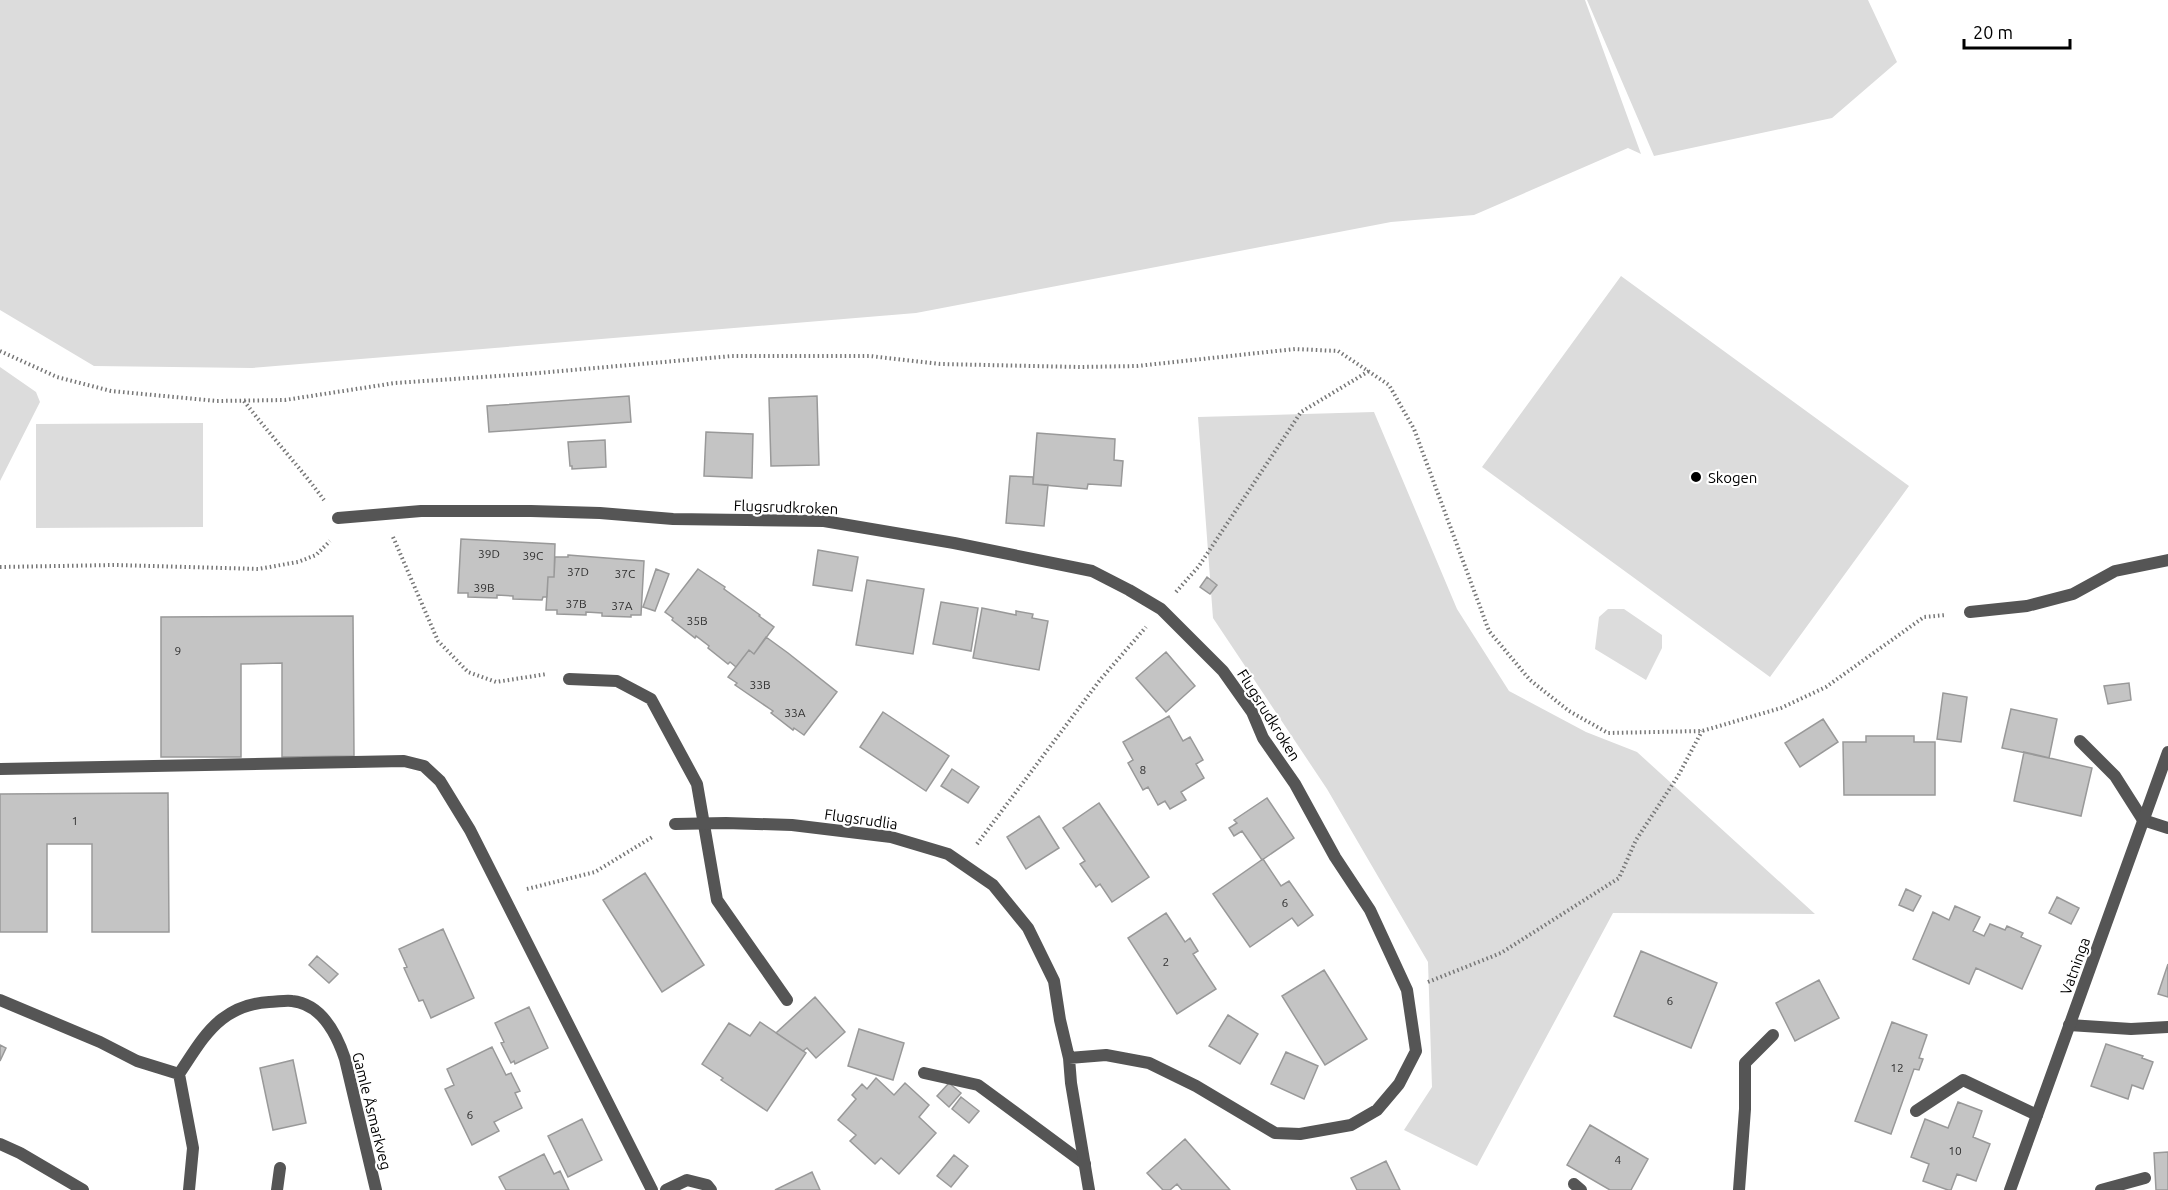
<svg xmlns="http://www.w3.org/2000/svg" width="2168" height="1190" font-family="Ubuntu,sans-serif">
	<rect width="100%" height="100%" fill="#fff"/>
	<!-- green -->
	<path fill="#dcdcdc" d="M0,0h1585l56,154 -13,-6 -154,67 -83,7 -475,91 -664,55 -158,-2 -94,-56z
		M1587,0h281l29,62 -65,56 -178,38z
		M1621,276l288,210 -139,191 -288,-210z
		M0,367l36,25 4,10 -40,79z
		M1374,412l83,197 52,82 77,41 51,20 178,162 -202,-1 -136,253 -73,-36 28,-43 -4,-125 -101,-173 -114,-171 -15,-201z
		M203,423v104l-167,1v-104z
		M1608,609h16l38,26v13l-16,32 -51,-31 4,-32z"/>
	<!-- building -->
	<path fill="#c4c4c4" stroke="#999" stroke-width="1.5" d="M629,396l2,26 -142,10 -2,-26z
		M817,396l2,69 -48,1 -2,-68z
		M706,432l47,2 -1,44 -48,-2z
		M1037,433l78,6 -1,21 9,1 -2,25 -33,-2 -1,5 -54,-5z
		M605,440l1,27 -34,2v-3h-2l-2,-24z
		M1010,476l23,1v7l15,1 -4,41 -38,-3z
		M461,539l94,5 -1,33h-6l-1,20h-4l-1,3 -29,-1v-3l-16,-1v3l-29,-1v-4h-10z
		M818,550l40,7 -6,34 -39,-6z
		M568,555l76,6 -3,54h-10v2l-29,-1v-3l-16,-1v3l-29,-1v-4h-11l2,-33h6l1,-20h13z
		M656,569l13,5 -14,37 -12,-4z
		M698,569l27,18 -1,2 36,26 -1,1 15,11 -20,27 -5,-4 -13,17 -6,-5 -2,2 -20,-16 1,-2 -13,-10 -1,2 -23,-18 1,-2 -8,-6z
		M1207,577l10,8 -7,9 -10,-7z
		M867,580l57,9 -11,65 -57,-9z
		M941,602l37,6 -7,43 -38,-7z
		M982,608l34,7v-4l17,3 -1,4 16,3 -9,49 -66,-12z
		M353,616l1,140 -72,1v-94l-41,1v93h-80v-140z
		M766,637l22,16 49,39 -33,43 -10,-7 -1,2 -22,-17 2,-2 -38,-26 2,-2 -9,-6 21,-27 5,4z
		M1166,652l29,34 -29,26 -30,-34z
		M2129,683l2,17 -23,4 -4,-18z
		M1943,693l24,4 -6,45 -24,-3z
		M2011,709l46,10 -8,39 -47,-10z
		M883,712l66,44 -23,35 -66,-44z
		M1169,716l14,25 7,-4 13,23 -7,4 8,14 -23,14 5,8 -16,9 -5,-8 -7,4 -10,-18 -5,3 -15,-27 5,-3 -10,-18z
		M1823,719l15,23 -38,25 -15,-24z
		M1866,736h48v6h21v53h-91l-1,-53h23z
		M2024,752l68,16 -11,48 -67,-15z
		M952,769l27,18 -11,16 -27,-17z
		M168,793l1,139h-77v-88h-45v88h-47v-138z
		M1267,798l27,40 -32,22 -20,-29 -8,5 -5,-8 8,-5 -3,-3z
		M1099,803l50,74 -37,25 -12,-18 -4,3 -16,-23 5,-3 -22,-33z
		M1039,816l20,32 -33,21 -19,-32z
		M1263,859l18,27 8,-5 24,34 -15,11 -6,-8 -42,29 -37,-53z
		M645,873l59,92 -42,27 -59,-92z
		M1906,889l15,7 -8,15 -14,-6z
		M2057,897l22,11 -8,16 -22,-11z
		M1955,906l25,11 -7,14 11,5 6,-12 15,6 2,-4 16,7 -2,4 20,9 -19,43 -46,-21 -7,16 -56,-25 20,-47 16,8z
		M1166,913l19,29 5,-4 8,13 -5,3 23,35 -39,25 -49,-76z
		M443,929l31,69 -43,20 -8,-18 -4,1 -15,-33 3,-1 -8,-18z
		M1641,951l76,32 -26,65 -77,-32z
		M317,956l21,18 -9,9 -20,-18z
		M2168,964v33l-10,-3z
		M1324,970l43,69 -42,26 -43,-69z
		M1819,980l20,38 -44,23 -19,-38z
		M815,997l30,35 -29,26 -9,-10 -4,3 -27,-18z
		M529,1007l19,41 -33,16 -1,-3 -3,2 -10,-20 3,-1 -9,-19z
		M1228,1015l30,19 -18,30 -31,-18z
		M760,1022l46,31 -39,58 -46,-31 2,-2 -21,-14 27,-41 21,13z
		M1892,1022l35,13 -8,23 4,1 -4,11 -5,-1 -23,65 -36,-13z
		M859,1029l45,14 -11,37 -45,-14z
		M2106,1044l37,12 -1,2 11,4 -10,27 -11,-4 -4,14 -37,-13z
		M0,1045l6,3 -6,13z
		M492,1047l14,28 5,-2 9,18 -5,2 7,15 -28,14 5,9 -27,14 -27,-56 9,-4 -7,-16z
		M1286,1052l32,14 -14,33 -33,-15z
		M293,1060l13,63 -33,7 -13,-62z
		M876,1078l18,17 11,-12 24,22 -10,12 17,16 -37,41 -18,-16 -6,6 -25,-23 6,-6 -18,-15 18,-21 -4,-4 10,-11 5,5z
		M949,1083l12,10 -12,14 -12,-11z
		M961,1097l18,14 -10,12 -17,-14z
		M1958,1102l24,9 -9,26 17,7 -14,37 -19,-7 -6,16h-3l-25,-9 6,-17 -18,-7 14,-38 23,9z
		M582,1119l20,41 -34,17 -20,-41z
		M1590,1125l58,34 -17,31h-21l-43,-25z
		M1185,1139l45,51h-48l-5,-6 -7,6h-7l-16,-17z
		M2168,1152v38h-12l-2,-37z
		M544,1154l10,20 6,-3 9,19h-63l-7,-13z
		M954,1155l14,11 -17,21 -14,-11z
		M1386,1161l14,29h-43l-6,-12z
		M812,1172l8,18h-45z"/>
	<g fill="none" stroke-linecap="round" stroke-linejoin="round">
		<!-- path -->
		<path stroke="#777" stroke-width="4" stroke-dasharray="1.5 3" stroke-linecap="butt" d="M0,351l57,26 54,14 106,10 68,-1 110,-17 132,-9 205,-18h138l70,8 140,3 57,-1 158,-17 43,2 51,34 25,44 75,202 41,49 39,31 39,22 94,-2 79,-23 45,-21 98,-70 22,-2
			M244,401c26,34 55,65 80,99
			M393,537l45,104 30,31 28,10 51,-8
			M0,567l115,-2 143,4 40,-7 18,-7 14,-14
			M1176,592l23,-26 102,-154 68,-41
			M977,844l123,-164 46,-53
			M527,889l68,-17 59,-36
			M1428,982l73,-29 118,-75 17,-38 42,-64 24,-45"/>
		<!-- lane -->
		<path stroke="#555" stroke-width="12" d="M569,679l48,2 34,18 46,85 20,116 70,100
			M2080,741l35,35 28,44 25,8
			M2069,1025l62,4 37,-2
			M924,1073l54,12 107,79
			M1916,1111l47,-31 74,35
			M1574,1184l7,6
			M277,1190l3,-22
			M666,1190l21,-10 20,5 4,5
			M1739,1190l6,-81v-46l28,-28
			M2101,1190l44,-12"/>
		<!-- street -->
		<path stroke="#555" stroke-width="12" d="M338,518l83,-7h110l69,2 73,6 151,2 130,22 138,28 37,19 32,19 62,62 29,41 11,26 32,46 40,73 35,53 37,80 9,61 -17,33 -22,26 -26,15 -51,9 -25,-1 -79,-47 -47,-23 -43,-8 -37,3
			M1970,612l57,-6 46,-12 42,-23 53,-11
			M0,769l404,-8 20,5 16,15 30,49 182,360
			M675,824l51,-1 66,2 99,12 57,17 45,31 35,43 26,53 6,39 9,38 2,25 18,107
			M0,1000l100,42 37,19 42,13
			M0,1144l20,9 63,37
			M189,1190l4,-42 -14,-74c13,-19 25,-41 43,-55 13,-10 30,-16 47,-17 8,0 16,-2 23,-1 30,3 45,34 53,58l31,131
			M2010,1190l158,-438"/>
	</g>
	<!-- markers -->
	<circle fill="#000" stroke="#fff" stroke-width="2" cx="1696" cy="477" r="6"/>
	<g text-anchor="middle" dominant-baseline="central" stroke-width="4.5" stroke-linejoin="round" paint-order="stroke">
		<!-- number labels -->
		<g font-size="12" fill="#313131">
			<text x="489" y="553">39D</text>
			<text x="533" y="555">39C</text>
			<text x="578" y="571">37D</text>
			<text x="625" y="573">37C</text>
			<text x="484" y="587">39B</text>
			<text x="576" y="603">37B</text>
			<text x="622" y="605">37A</text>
			<text x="697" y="620">35B</text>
			<text x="178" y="650">9</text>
			<text x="760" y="684">33B</text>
			<text x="795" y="712">33A</text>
			<text x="1143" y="769">8</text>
			<text x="75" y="820">1</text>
			<text x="1285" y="902">6</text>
			<text x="1166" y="961">2</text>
			<text x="1670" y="1000">6</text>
			<text x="1897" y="1067">12</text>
			<text x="470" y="1114">6</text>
			<text x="1955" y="1150">10</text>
			<text x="1618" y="1159">4</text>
		</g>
		<!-- poi labels -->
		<g font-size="15" fill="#000" stroke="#fff" text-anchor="start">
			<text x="1708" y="477">Skogen</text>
		</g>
		<!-- street labels -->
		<g font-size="15" fill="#000" stroke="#fff">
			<text transform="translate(786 507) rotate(2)">Flugsrudkroken</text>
			<text transform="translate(1269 715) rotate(58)">Flugsrudkroken</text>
			<text transform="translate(861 819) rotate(8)">Flugsrudlia</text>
			<text transform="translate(2075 966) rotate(-70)">Vatninga</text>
			<text transform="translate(372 1111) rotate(76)">Gamle Åsmarkveg</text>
		</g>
	</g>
	<!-- scale -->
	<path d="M1964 39v9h106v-9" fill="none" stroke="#000000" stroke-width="3"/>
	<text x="1973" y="39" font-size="18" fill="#000000" stroke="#ffffff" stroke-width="4.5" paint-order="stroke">20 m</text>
</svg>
